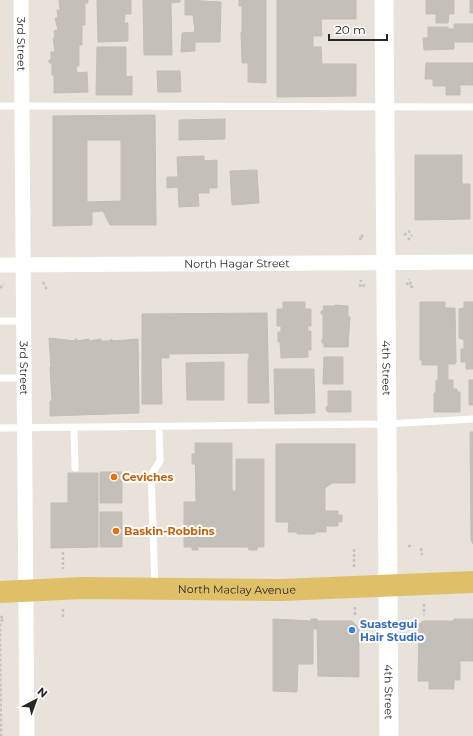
<svg xmlns="http://www.w3.org/2000/svg" width="473" height="736" font-family="Montserrat,sans-serif">
	<rect width="100%" height="100%" fill="#e8e2da"/>
	<!-- building -->
	<path fill="#c4c0b9" stroke="#c3beb5" fill-rule="evenodd" d="M59,0h29v3h-3v22h-3v20h-3v21h-3l1,7 10,-1 1,20 -34,1v-18h-2v-12h-3v-3h2v-8h4l-2,-14h2l-1,-7 4,-1 -3,-12h3l-1,-8h3z
		M97,0h34v14h-6l-1,9h4v18l-30,1z
		M143,0h37v2l-9,1 1,52h-28z
		M185,0l36,2 -1,40h-25v9l-14,1 1,-19 13,-1 -2,-17h-8z
		M239,0h27v83l-18,-1v-19h-6l-1,-31h1v-26h-3z
		M277,0h79v19h-35l1,17h-9v11h8l1,17h34v32l-79,1z
		M426,0h28v14h-5l-1,9h-12v-9h-10z
		M470,0h3v13h-3z
		M454,24h19v18h-18z
		M428,27h20v2h6v20l-30,1 -1,-12h5z
		M97,47h29v30l6,-1v19h-36z
		M426,63h47v22h-13v10h-14v-9h-13v-7h-8z
		M157,71h23l1,21h-23z
		M155,115l1,110h-46l-7,-14 -11,1v13l-39,1v-110zM87,140h34v61l-34,1z
		M225,119v20l-46,1v-20z
		M415,155h47v29h8v35l-55,1z
		M204,156v5l13,-1v28h-8v5h-11l1,13 -20,1 -1,-20 -11,1v-11h11l-1,-20z
		M257,170l2,33 -27,2 -2,-34z
		M283,302h22v7h6v17h-3v5h3v19h-3v7l-27,1 -1,-16h-2v-10h3v-6h-4v-17h6z
		M420,302h25v6h10l1,54 -1,2h-7v16h5v9h4v3h3v20h-26v-19h2v-13l2,1v-16h-16v-5h-2z
		M464,302h9v67h-7v-7h-5v-13h3v-9l-5,-2v-29l5,-1z
		M335,305l13,1v11h2l-2,30h-24v-4h-2v-4h1v-25h-2v-3l3,-1 -1,-4h12z
		M267,313l1,47 -19,-1v-6l-80,1v4h-27v-44z
		M49,338l26,3v-2h2v2l12,-2v2l12,-2v2h8l3,-2v2l26,-2 1,74 -89,3v-15h2l-2,-34h1z
		M324,357h19v27h-20z
		M142,358h19l1,46h-20z
		M248,359l20,1 1,43h-21z
		M224,362v38h-37l-1,-37z
		M274,369h40l1,44 -40,1z
		M469,380h4v25h-4z
		M328,391h23v21h-23l-2,-2v-3l2,-1z
		M470,432h3v112l-2,-4z
		M195,443h37v48h4v-32h28v88h-80v-45h12z
		M276,444h79v39h-23l-7,5v23h13v15h-12v6h-11v2h-18v-2h-9l1,-10h-13z
		M192,454h3v10h-3z
		M100,472h22v31h-22z
		M68,473h30v74l-47,1v-45h17z
		M100,512h22v35h-22z
		M338,515h4v7h-4z
		M192,547l6,1v2h-6z
		M248,547h9v3h-8z
		M273,619l38,2v-2h6l1,10h-5v35h-15l-1,28 -24,-1z
		M454,619h19v42h-13v19h-6v9h-25v-8h-11l1,-51 -3,-3 7,-6h31z
		M317,621h35l7,7v49l-41,-1z"/>
	<g fill="none" stroke-linecap="round" stroke-linejoin="round">
		<!-- path -->
		<path stroke="#c3c3c3" stroke-width="2.5" stroke-dasharray="3 2" stroke-linecap="butt" d="M361,235l3,3
			M404,235l6,-4
			M359,238l3,1
			M408,240l4,-5
			M43,282l4,8
			M406,283l6,4 -3,-8
			M360,287l1,-7
			M363,287l2,-4
			M0,288l4,-4
			M408,546h4
			M421,548l1,7
			M63,552v17
			M354,567v-18
			M424,604v11
			M63,609v8
			M355,615v-9
			M0,617h3l-3,8 1,111"/>
		<!-- service -->
		<path stroke="#fff" stroke-width="7" d="M0,106l473,1
			M0,321h23
			M0,378h24
			M0,428l387,-4 86,-5
			M74,428l1,40
			M155,586l-4,-111 9,-14 -1,-34"/>
		<!-- minor -->
		<g stroke="#fff" stroke-width="15">
			<path id="s1" d="M21,0l6,736"/>
			<path id="s2" d="M0,265l473,-3"/>
		</g>
		<!-- tertiary -->
		<path stroke="#fff" stroke-width="19" id="s3" d="M384,0l5,736"/>
		<!-- primary -->
		<path stroke="#dfc069" stroke-width="22" id="s4" d="M0,592l82,-4 199,2 192,-8"/>
	</g>
	<!-- markers -->
	<g fill="#e8710a" stroke="#fff" stroke-width="1.5">
		<circle cx="114" cy="477" r="4"/>
		<circle cx="116" cy="531" r="4"/>
	</g>
	<circle fill="#3f7fe0" stroke="#fff" stroke-width="1.5" cx="352" cy="630" r="4"/>
	<g text-anchor="middle" dominant-baseline="central" stroke-width="4" stroke-linejoin="round" paint-order="stroke">
		<!-- street labels -->
		<g font-size="11" fill="#272727" stroke="#fff">
			<text stroke="none"><textPath href="#s1" startOffset="44">3rd Street</textPath></text>
			<text stroke="none"><textPath href="#s2" startOffset="237">North Hagar Street</textPath></text>
			<text stroke="none"><textPath href="#s1" startOffset="368">3rd Street</textPath></text>
			<text stroke="none"><textPath href="#s3" startOffset="368">4th Street</textPath></text>
			<text stroke="none"><textPath href="#s4" startOffset="237">North Maclay Avenue</textPath></text>
			<text stroke="none"><textPath href="#s3" startOffset="692">4th Street</textPath></text>
		</g>
		<!-- food labels -->
		<g font-size="11" font-weight="bold" fill="#c56008" stroke="#fff" text-anchor="start">
			<text x="122" y="477">Ceviches</text>
			<text x="124" y="531">Baskin-Robbins</text>
		</g>
		<!-- shop labels -->
		<g font-size="11" font-weight="bold" fill="#366cbe" stroke="#fff" text-anchor="start">
			<text x="360" y="624">Suastegui<tspan x="360" dy="13">Hair Studio</tspan></text>
		</g>
	</g>
	<!-- north arrow -->
	<g transform="translate(36 700) rotate(41)" stroke="#ffffff" stroke-width="3" paint-order="stroke">
	<path d="M0-3L7 15L0 10L-7 15Z" fill="#272727"/>
	<text y="-6" font-size="11" font-weight="bold" text-anchor="middle" fill="#272727">N</text>
	</g>
	<!-- scale -->
	<path d="M329 34v6h58v-6" fill="none" stroke="#272727" stroke-width="2"/>
	<text x="335" y="34" font-size="12" fill="#272727" stroke="#ffffff" stroke-width="3" paint-order="stroke">20 m</text>
</svg>
